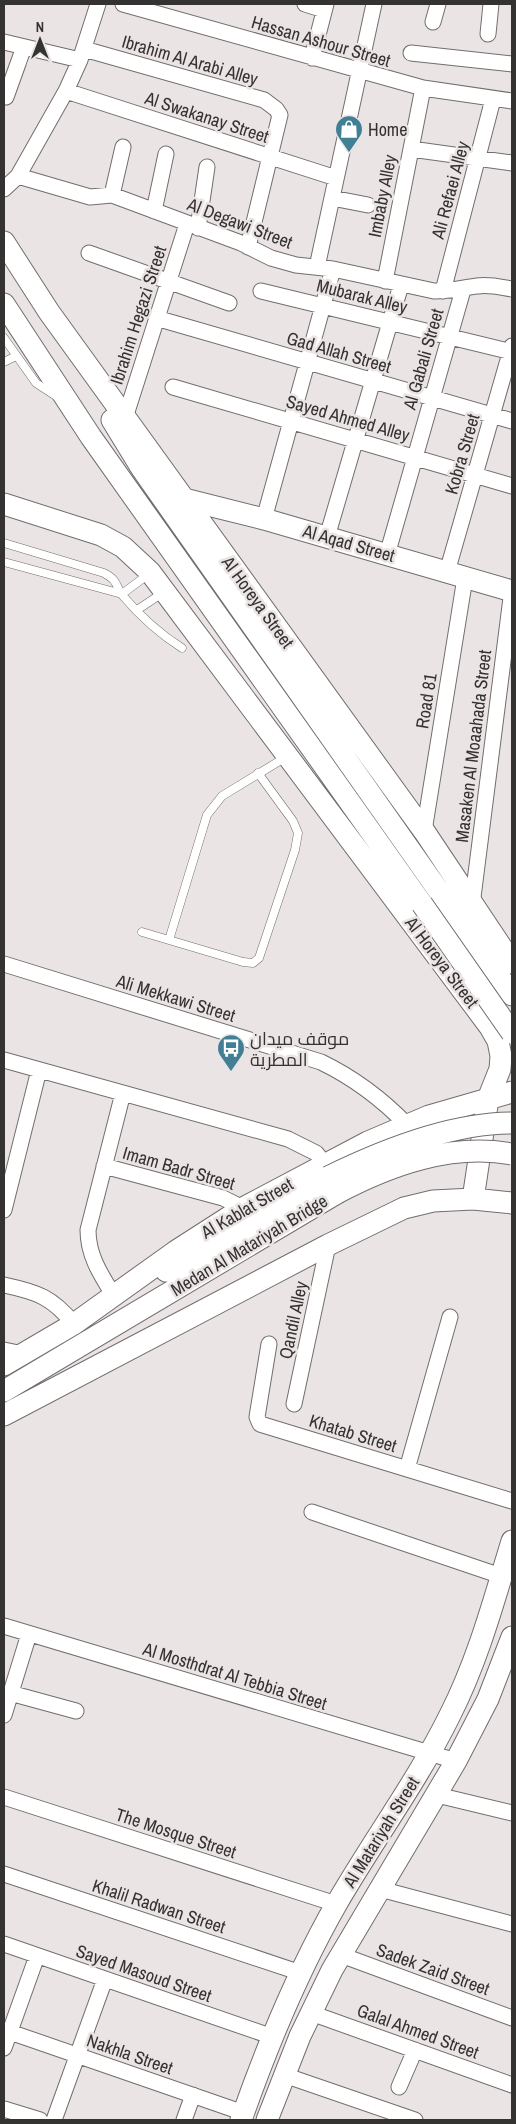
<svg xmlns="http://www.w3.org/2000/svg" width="516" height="2124" font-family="'Archivo Narrow',Cairo,sans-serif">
	<rect width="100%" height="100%" fill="#ebe4e4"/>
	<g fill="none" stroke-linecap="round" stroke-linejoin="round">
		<!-- lane casing -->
		<g stroke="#736d6d" stroke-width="9">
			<path id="lane" d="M4,338l32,45 23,15
				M4,362l12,-6
				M4,543l100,30c16,9 10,12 19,23 17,20 37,38 59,52
				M4,562l118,32 28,-21
				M137,610l27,-18
				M142,932l101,30 10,1 6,-5 36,-108 3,-17 -5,-12 -35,-48
				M169,940l38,-125 15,-19 64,-39"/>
		</g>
		<!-- street casing -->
		<g stroke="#736d6d" stroke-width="17">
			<path id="street" d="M123,4l300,84 89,13
				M305,4l19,6
				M433,22l5,-18
				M488,34l3,-30
				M4,42l76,18
				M84,49l180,51 12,9 4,6 -32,132
				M411,53l101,11
				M312,58l14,-54
				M66,91l270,87
				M6,97l18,-50
				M411,149l101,14
				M18,176l72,21 22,-2 129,48 30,15 25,7 37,4 101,22c18,0 27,-3 43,-5 12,-2 23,1 35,3
				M4,189l14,-13 48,-85 14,-31 18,-56
				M112,195l11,-48
				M332,198l36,7
				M154,211l12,-57
				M198,228l9,-61
				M89,253l140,50
				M317,267l57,-263
				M385,281l38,-193
				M261,291l251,61
				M443,291l50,-192
				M156,318l356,103
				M173,387l339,99
				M125,418l62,-194
				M264,519l69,-250
				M327,537l74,-252
				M387,555l76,-265
				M447,572l65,-226
				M424,831l41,-253
				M472,905l40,-315
				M4,964l317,98c33,16 60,36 86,63
				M4,1060l284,79 28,14 9,11
				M104,1166l119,32 20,10
				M4,1210l35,-140
				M4,1285c33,7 48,12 70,39
				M114,1296c-13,-21 -26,-40 -26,-66l35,-137
				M269,1344l-12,73 3,7 252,77
				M4,1350l19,4
				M294,1404l34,-159
				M407,1469l43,-152
				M312,1512l189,64
				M4,1626l452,135
				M10,1693l66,18
				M4,1715l25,-81
				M437,1795l75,18
				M4,1797l332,107
				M4,1874l297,99
				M380,1889l132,35
				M4,1944l269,93
				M341,1955l171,63
				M311,2013l201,72
				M4,2030l240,83
				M4,2048l33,-92
				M284,2075l131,45
				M399,2087l16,-37
				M4,2109l36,11
				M54,2120l51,-141
				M184,2120l9,-25"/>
		</g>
		<!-- secondary casing -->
		<g stroke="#736d6d" stroke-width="23">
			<path id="secondary" d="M4,242l45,70 375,519 88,132
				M4,304l87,133 331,467
				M112,420l30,49 370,526
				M184,499l80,20 248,72
				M4,504l97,31 22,12 27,25 340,455 8,14 3,15 -1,13 -12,30 -15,100
				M166,1271l43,-22 119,-72
				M4,1365l70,-41 102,-73 67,-43 125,-66 61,-26 83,-24
				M4,1391l333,-198
				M4,1415l324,-170 76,-37 29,-7 40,-2 39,4
				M241,2120c26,-74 57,-149 96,-217 37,-64 81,-123 113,-188 28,-55 44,-115 62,-174
				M267,2120l33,-84 32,-66 124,-209 32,-62 24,-62"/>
		</g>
		<!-- lane -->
		<use href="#lane" stroke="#fff" stroke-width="8"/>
		<!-- street -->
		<use href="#street" stroke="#fff" stroke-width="15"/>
		<!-- secondary -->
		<use href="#secondary" stroke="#fff" stroke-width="21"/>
		<!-- secondary-bridge casing -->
		<g stroke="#736d6d" stroke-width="23" stroke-linecap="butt">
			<path id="secondary-bridge" d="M422,904l90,129
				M328,1177c55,-27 122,-54 184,-54
				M337,1193c53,-28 114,-50 175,-39"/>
		</g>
		<!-- secondary-bridge -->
		<use href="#secondary-bridge" stroke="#fff" stroke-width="21"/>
	</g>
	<!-- icons -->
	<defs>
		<g id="shop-pin" transform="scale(1.4375)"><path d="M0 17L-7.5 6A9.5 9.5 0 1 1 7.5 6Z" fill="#417f95" stroke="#ebe4e4"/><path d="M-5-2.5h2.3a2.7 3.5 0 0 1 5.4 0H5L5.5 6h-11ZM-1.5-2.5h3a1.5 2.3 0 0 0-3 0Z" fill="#fff"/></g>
		<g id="bus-pin" transform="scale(1.4375)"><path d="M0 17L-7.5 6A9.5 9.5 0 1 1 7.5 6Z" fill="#417f95" stroke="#ebe4e4"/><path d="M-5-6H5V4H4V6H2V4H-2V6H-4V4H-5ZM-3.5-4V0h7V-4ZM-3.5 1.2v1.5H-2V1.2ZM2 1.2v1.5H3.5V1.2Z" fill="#fff"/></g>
	</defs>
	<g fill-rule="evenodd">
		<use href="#shop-pin" x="349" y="129"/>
		<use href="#bus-pin" x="231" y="1048"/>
	</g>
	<g text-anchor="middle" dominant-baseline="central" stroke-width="5" stroke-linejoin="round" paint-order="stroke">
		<!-- street labels -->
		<g font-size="18" fill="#353232" stroke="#ebe4e4">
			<text transform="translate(321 41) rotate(16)">Hassan Ashour Street</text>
			<text transform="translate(190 60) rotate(16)">Ibrahim Al Arabi Alley</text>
			<text transform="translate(207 117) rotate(18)">Al Swakanay Street</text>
			<text transform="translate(450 190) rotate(-75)">Ali Refaei Alley</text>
			<text transform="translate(382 196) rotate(-79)">Imbaby Alley</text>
			<text transform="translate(240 223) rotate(21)">Al Degawi Street</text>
			<text transform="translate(362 296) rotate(14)">Mubarak Alley</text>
			<text transform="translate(138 315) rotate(-72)">Ibrahim Hegazi Street</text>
			<text transform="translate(339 352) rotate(16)">Gad Allah Street</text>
			<text transform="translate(423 359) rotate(-74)">Al Gabali Street</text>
			<text transform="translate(348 418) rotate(16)">Sayed Ahmed Alley</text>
			<text transform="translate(462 454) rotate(-74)">Kobra Street</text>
			<text transform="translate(349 543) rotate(16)">Al Aqad Street</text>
			<text transform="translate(258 602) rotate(54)">Al Horeya Street</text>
			<text transform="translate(426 701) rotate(-81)">Road 81</text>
			<text transform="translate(473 746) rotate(-83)">Masaken Al Moaahada Street</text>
			<text transform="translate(442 962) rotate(53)">Al Horeya Street</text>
			<text transform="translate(176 998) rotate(17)">Ali Mekkawi Street</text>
			<text transform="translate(179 1168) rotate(16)">Imam Badr Street</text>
			<text transform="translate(247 1208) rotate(-30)">Al Kablat Street</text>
			<text transform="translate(249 1245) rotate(-31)">Medan Al Matariyah Bridge</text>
			<text transform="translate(293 1320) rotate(-78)">Qandil Alley</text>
			<text transform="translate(353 1433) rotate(17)">Khatab Street</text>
			<text transform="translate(235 1676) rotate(17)">Al Mosthdrat Al Tebbia Street</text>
			<text transform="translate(381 1832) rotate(-58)">Al Matariyah Street</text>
			<text transform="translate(176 1833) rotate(18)">The Mosque Street</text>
			<text transform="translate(159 1906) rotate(18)">Khalil Radwan Street</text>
			<text transform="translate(433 1969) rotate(20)">Sadek Zaid Street</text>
			<text transform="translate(144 1973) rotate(19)">Sayed Masoud Street</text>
			<text transform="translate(418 2031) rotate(20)">Galal Ahmed Street</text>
			<text transform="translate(130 2054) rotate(19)">Nakhla Street</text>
		</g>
		<!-- poi labels -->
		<g font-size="18" fill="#353232" stroke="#ebe4e4" text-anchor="start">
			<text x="368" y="129">Home</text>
			<text x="250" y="1038">موقف ميدان<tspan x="250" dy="21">المطرية</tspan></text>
		</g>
	</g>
	<!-- border -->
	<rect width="516" height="2124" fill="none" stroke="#353232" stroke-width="10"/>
	<!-- north arrow -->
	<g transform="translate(40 40)" stroke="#ebe4e4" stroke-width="4" paint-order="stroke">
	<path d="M0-4L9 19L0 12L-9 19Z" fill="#353232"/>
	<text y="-8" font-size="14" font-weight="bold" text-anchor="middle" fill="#353232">N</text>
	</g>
</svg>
